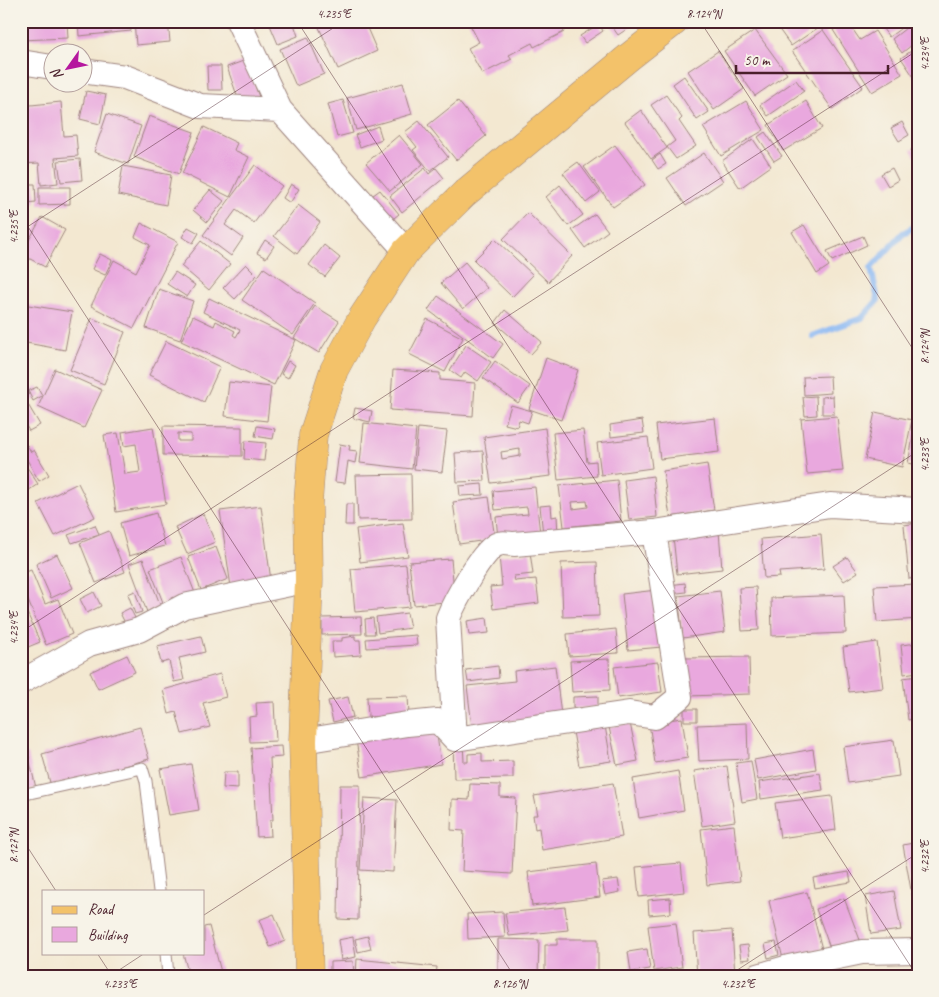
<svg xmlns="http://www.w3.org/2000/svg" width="939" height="997" font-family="Caveat,sans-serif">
	<rect width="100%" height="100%" fill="#f7f3e8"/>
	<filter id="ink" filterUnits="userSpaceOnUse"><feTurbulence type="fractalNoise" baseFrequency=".02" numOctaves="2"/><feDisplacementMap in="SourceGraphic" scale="10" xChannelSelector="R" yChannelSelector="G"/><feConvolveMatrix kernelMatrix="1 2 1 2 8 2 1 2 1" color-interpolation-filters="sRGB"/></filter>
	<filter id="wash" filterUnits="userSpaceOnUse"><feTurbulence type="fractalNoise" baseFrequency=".0096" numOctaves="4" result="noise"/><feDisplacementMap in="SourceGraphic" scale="20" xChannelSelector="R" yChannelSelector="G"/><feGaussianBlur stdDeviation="1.12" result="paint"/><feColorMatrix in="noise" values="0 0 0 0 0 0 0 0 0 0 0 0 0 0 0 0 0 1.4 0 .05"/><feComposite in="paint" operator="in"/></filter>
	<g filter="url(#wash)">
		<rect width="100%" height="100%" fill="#f3e8d1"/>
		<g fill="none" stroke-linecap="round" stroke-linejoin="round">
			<!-- stream -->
			<path stroke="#89b8f4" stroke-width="6" d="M812,336l50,-18 16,-18 -7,-32 32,-35 15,-8"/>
		</g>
		<g id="blocks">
			<!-- building -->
			<path fill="#e9a8de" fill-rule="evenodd" d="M21,21h46l1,17 -47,2z
				M78,21h52l1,10 -52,5z
				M134,21h34l2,21 -34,3z
				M280,21h13l5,15 -20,8 -8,-19z
				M316,21h48l13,30 -39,18z
				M468,21h91l5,11 -30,15 -2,-4 -23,12 3,4 -30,15 -14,-26 11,-6z
				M608,21h31l-21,14z
				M722,21h13l1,2 -8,6z
				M773,21h46l3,4 -31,21z
				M829,21h10l-7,5z
				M847,21l13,19 15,-9 27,43 -30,18 -39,-62z
				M877,21h34l-22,16z
				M915,21l3,1v18l-16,13 -10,-14z
				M599,24l4,7 -18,12 -5,-7z
				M755,30l32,44 -32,22 -31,-45z
				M823,30l40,57 -31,22 -40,-58z
				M308,37l16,37 -28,12 -16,-37z
				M918,46v37l-17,-25z
				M718,51l26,38 -30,21 -26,-39z
				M246,60l13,37 -19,7 -13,-37z
				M207,66h14l1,24h-14z
				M684,76l25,36 -12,8 -24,-36z
				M796,80l8,11 -36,25 -8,-11z
				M403,83l9,31 -56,16 -9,-32z
				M86,91l20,4 -6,29 -20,-5z
				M666,95l16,23 -3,3 17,25 -20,13 -9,-12 8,-6 -24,-36z
				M343,100l10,33 -16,4 -9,-33z
				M458,101l28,35 -30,24 -28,-35z
				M746,101l18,29 -43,26 -18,-29z
				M806,101l16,27 -39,23 -15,-26z
				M61,102l3,34 12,-1 2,21 -23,2 3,25 -17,2 -2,-22 -18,1v-58z
				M641,110l26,38 -16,11 -26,-37z
				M107,114l34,12 -13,38 -34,-12z
				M149,116l45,16 -15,42 -45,-17z
				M419,121l29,36 -18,14 -17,-21 4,-3 -12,-15z
				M902,122l7,13 -10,6 -8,-13z
				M378,126l4,13 -22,8 -5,-12z
				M204,127l33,16 -3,7 15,7 -19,40 -48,-24z
				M765,132l17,24 -8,5 -16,-24z
				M399,135l24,29 -33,27 -24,-28z
				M753,139l18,27 -31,22 -18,-27z
				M615,145l30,40 -32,22 -29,-40z
				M918,146v15l-7,-11z
				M704,153l19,28 -37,25 -19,-28z
				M660,154l6,10 -8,5 -6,-9z
				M80,159l2,21 -21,2 -3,-21z
				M578,162l22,30 -14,11 -23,-30z
				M255,165l27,21 -28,37 -18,-13 -11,15 18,13 -12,18 -28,-21z
				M123,166l48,9 -5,30 -48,-10z
				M425,168l4,6 7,-6 8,10 -42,34 -12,-16z
				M892,168l6,12 -10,6 -7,-12z
				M25,184h10l1,18 -10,1z
				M291,184l8,5 -9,14 -7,-5z
				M560,185l23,30 -15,11 -22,-29z
				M39,187h31v17l-31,1z
				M210,190l14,11 -17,21 -14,-12z
				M380,190l19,24 -15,12 -19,-25z
				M298,205l22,17 -23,32 -23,-18z
				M21,208l6,22 -6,1z
				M528,213l44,43 -24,26 -45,-43z
				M595,214l13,17 -23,17 -13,-18z
				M42,217l23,13 -20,37 -24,-13z
				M141,223l37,19 -44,86 -43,-22 23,-46 22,12 14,-27 -15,-8z
				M804,225l25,41 -12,8 -25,-42z
				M188,227l11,6 -6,10 -11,-6z
				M863,236l4,9 -35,16 -5,-10z
				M495,239l38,36 -21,22 -38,-37z
				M265,240l9,6 -8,12 -9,-5z
				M201,241l29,23 -21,26 -28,-24z
				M324,245l16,13 -15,19 -16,-12z
				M100,254l12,6 -7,15 -13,-6z
				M465,262l22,26 -24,21 -22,-26z
				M246,264l11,11 -22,24 -12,-11z
				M264,268l51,35 -22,32 -51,-35z
				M175,272l20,13 -8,12 -20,-13z
				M159,289l34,12 -13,39 -34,-12z
				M438,296l65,48 -10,14 -65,-48z
				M209,298l87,42 -22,45 -93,-44 12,-25 21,10 2,-5 19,10 -2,4 3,2 4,-7 -37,-18z
				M22,304l50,8 -7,38 -44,-8z
				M315,306l24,15 -20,32 -25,-15z
				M505,310l37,32 -11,12 -36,-31z
				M92,318l33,14 -21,52 -34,-14z
				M427,319l36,19 -18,34 -36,-18z
				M166,341l54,26 -16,35 -55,-27z
				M466,345l25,17 -13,19 -13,-9 -4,6 -11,-8z
				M546,358l32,12 -17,50 -32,-11z
				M288,361l7,4 -7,13 -7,-4z
				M495,361l35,25 -12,17 -35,-25z
				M55,369l47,21 -18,38 -46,-21z
				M393,370l47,3v7l35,3 -2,33 -83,-6z
				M830,376l1,17 -27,2 -1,-18z
				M229,382l42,5 -4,34 -42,-5z
				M21,383l8,11 -8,5z
				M37,387l5,9 -9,5 -5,-10z
				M816,396l1,19 -12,1 -2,-19z
				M833,396l1,18h-12v-17z
				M27,403l13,22 -11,6 -8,-14v-11z
				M511,405l21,6 -4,12 -9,-3 -2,7 -12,-3z
				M355,408l17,3 -2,11 -17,-4z
				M875,412l37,8 -10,47 -37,-8z
				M837,416l6,55 -36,3 -6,-55z
				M715,418l4,34 -59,7 -4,-34z
				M642,420l2,13 -33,4 -1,-12z
				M916,422h2v43l-10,-2z
				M364,423l52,6 -4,40 -52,-6z
				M163,426l79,1v29l-79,-1zM178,433l13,1v7h-13z
				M257,426l18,3 -2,10 -18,-3z
				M153,427l13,77 -50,8 -12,-77 14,-2 7,41 15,-2 -4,-28 -12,2 -2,-14z
				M418,428l29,3 -5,41 -28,-3z
				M545,428l6,48 -60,7 -7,-46zM520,449v7l-18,3 -1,-7z
				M583,430l4,32 9,-1 1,15 -39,4 -5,-47z
				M648,437l4,31 -51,7 -4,-32z
				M245,441l21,2 -2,18 -20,-2z
				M340,444l10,2 -1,4 8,1 -2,12 -7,-2 -3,22 -10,-1z
				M27,445l4,7 3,-2 15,25 -10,6 -18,-32z
				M483,451l2,30 -28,1 -2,-29z
				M21,458l17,26 -16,11 -1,-1z
				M707,464l7,46 -44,7 -7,-46z
				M411,474l1,45 -54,1 -2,-45z
				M653,476l4,41 -28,3 -5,-40z
				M617,480l4,41 -57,6 -5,-41zM587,501l1,6 -15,2 -1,-7z
				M78,483l17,34 -40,19 -17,-33z
				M482,484l1,11 -23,1 -1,-10z
				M535,487l5,47 -42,5 -2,-22 32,-3 -1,-7 -32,3 -2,-19z
				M489,497l6,42 -36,5 -6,-42z
				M346,504h7v21h-8z
				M551,505l1,12 5,-1 1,18 -15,1 -3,-29z
				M261,506l10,75 -40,6 -11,-76z
				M156,513l9,33 -36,10 -9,-33z
				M203,514l12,28 -28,12 -12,-27z
				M403,523l5,33 -48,6 -4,-33z
				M918,523v55l-9,1 -5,-54z
				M95,525l4,9 -27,9 -4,-8z
				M109,531l16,41 -29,11 -16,-40z
				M719,531l3,38 -45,5 -4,-38z
				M821,534l3,35 -45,3 1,5 -16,1 -3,-39z
				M216,547l12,32 -27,11 -13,-33z
				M530,552l3,22 -19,2 1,5 21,-2 3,24 -46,6 -3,-22 12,-1 -3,-30z
				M57,554l16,34 -22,10 -15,-34z
				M181,557l14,36 -31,12 -14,-36z
				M847,557l11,15 -14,9 -11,-15z
				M143,559l18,48 -14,5 -18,-48z
				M451,559l4,42 -41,4 -5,-43z
				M597,562l2,54 -36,1 -2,-54z
				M406,564l4,43 -55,5 -4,-43z
				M31,570l14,34 13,-5 14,35 -26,11 -25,-62v-9z
				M685,583l1,9 -16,2 -1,-9z
				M918,584v35l-41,3 -3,-36z
				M756,587l3,43 -17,1 -3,-43z
				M657,590l5,57 -34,3 -6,-56z
				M135,591l7,21 -7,2 -7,-20z
				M720,591l5,41 -42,6 -5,-42z
				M94,592l7,14 -14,7 -7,-14z
				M844,595l2,38 -74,3 -1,-38z
				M21,599l19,43 -19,8z
				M130,608l7,14 -10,5 -7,-14z
				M407,613l3,15 -32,5 -2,-16z
				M361,617l1,17 -40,1v-17z
				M373,618l2,16h-9l-1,-15z
				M487,618l2,15 -20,2 -2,-14z
				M616,629l2,24 -49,3 -2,-22z
				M416,635l1,10 -50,3 -1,-9z
				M201,636l4,16 -26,6 5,22 -10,2 -5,-21 -8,2 -4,-17z
				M355,636v4h5l1,15 -28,2 -1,-16h10v-3z
				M877,642l6,46 -34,4 -6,-45z
				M918,643v29l-14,2 -3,-29z
				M127,655l8,17 -37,17 -8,-17z
				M749,657l1,37 -63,2 -1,-38z
				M609,659l1,31 -38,2 -2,-31z
				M658,662l4,30 -44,6 -4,-31z
				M498,666l1,12 -31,4 -2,-12z
				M555,666l6,49 -89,11 -5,-40 48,-5 -1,-10z
				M220,674l6,23 -23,6 7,24 -28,7 -6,-22 -7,2 -6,-24z
				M918,676v42l-10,2 -5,-42z
				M408,696l1,19 -41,2 -1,-20z
				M598,696v11l-25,1v-11z
				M348,697l5,20 -20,5 -5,-21z
				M274,702l2,39 -26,1 -1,-25 8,-1 -1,-13z
				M684,709h13v12h-13z
				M682,718l6,40 -33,5 -6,-40z
				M604,720l7,41 -32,5 -7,-40z
				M630,723l8,38 -21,4 -8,-38z
				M747,723l1,36 -49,2 -2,-36z
				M140,727l9,32 -98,27 -9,-32z
				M436,728l5,36 -79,13 -6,-37z
				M894,740l5,36 -51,7 -5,-36z
				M453,742h10l1,20h4v-8l14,-1v9l31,-1v17l-59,1z
				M281,746l1,11 -12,1 3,62h-3l1,16 -14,1 -6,-89z
				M813,749l3,20 -58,11 -4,-20z
				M28,754l8,34 -15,3v-35z
				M751,761l6,38 -15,3 -6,-39z
				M191,764l8,46 -30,5 -9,-46z
				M727,766l8,55 -33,5 -8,-55z
				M678,771l6,39 -45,8 -6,-39z
				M224,772h14v17l-15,-1z
				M820,773l3,17 -62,9 -2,-17z
				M613,783l9,54 -80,13 -3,-22 -4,1 -2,-14h5l-4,-19z
				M470,784l30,1v12l16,1 -4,76 -50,-3 2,-40 -13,-1 1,-31 17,1z
				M340,785h20l-2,135 -20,-1z
				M832,796l4,34 -56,8 -5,-35z
				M364,798l33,2 -4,72 -33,-2z
				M734,825l6,56 -33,4 -6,-56z
				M918,842v47l-7,1 -8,-45z
				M681,863l3,29 -45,5 -3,-30z
				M596,864l4,33 -68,9 -4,-34z
				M849,872l2,10 -36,6 -2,-10z
				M618,879l2,13 -15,3 -3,-14z
				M894,891l7,39 -30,4 -6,-38z
				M807,892l15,57 -39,10 -14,-58z
				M918,892v30h-1l-5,-29z
				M670,898l1,15 -22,2 -1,-15z
				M844,898l16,42 -29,11 -15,-42z
				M565,907l3,23 -59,6 -4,-23z
				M503,912l2,25 -37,2 -1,-25z
				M274,914l11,27 -15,6 -11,-27z
				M676,923l6,44 -28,4 -6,-45z
				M209,926l13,50h-33l-6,-23h21v-26z
				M732,930l3,45 -38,1 -3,-43z
				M368,936l3,13 -13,3 -3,-13z
				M353,937l3,20 -15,3 -3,-20z
				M498,939l41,1 -1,36h-40z
				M557,939h41v37h-53v-31h12z
				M776,942l3,13 -11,3 -3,-14z
				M748,945l2,14 -9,1 -2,-14z
				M647,949l3,20 -19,3 -3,-20z
				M357,959l80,8 -1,9h-80z
				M353,961l1,15h-24v-14z"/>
		</g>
	</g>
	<g filter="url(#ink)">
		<use href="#blocks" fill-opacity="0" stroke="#9e847e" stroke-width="1"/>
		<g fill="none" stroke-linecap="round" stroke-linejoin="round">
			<!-- service casing -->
			<g stroke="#9e847e" stroke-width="13">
				<path id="service" d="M21,795l121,-27 4,13 13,110
					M166,953l2,23"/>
			</g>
			<!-- minor casing -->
			<g stroke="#9e847e" stroke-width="26">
				<path id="minor" d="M238,21l42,89 126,141
					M21,62l31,5
					M82,71l43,6 75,29 80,4
					M21,682l68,-38 50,-14 45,-24 125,-26
					M455,739l-7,-121c6,-15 35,-70 50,-74 5,-2 12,0 16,0l140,-12
					M303,741l104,-17 31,-3 17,18 174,-26 26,4 25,-20 -26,-165 176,-27 88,5
					M758,976l31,-9 73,-15 56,-1"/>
			</g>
			<!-- primary casing -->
			<g stroke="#9e847e" stroke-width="29">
				<path id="primary" d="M309,976l-6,-235 6,-161 -1,-76 5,-69 21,-65 28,-52 44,-67 59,-58 164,-136 46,-36"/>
			</g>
			<!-- service -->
			<use href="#service" stroke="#fff" stroke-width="11"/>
			<!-- minor -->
			<use href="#minor" stroke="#fff" stroke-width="24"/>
			<!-- primary -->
			<use href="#primary" stroke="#f3c26a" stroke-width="28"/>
		</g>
	</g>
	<!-- ticks -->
	<path fill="none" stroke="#4a1f2b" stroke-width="1" stroke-opacity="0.45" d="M297,21l620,955M700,21l218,336M21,216l493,760M21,231l323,-210M21,632l897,-582M21,837l35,54M204,915l714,-464M97,953l15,23M110,976l35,-23M728,976l190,-123"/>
	<!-- margin -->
	<rect width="939" height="997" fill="none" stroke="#f7f3e8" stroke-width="55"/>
	<!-- legend -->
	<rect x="42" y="890" width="162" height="65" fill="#f7f3e8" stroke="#b29e9c"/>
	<rect x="52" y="906" width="25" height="8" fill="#f3c26a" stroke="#b29e9c"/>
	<text x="88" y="914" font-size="15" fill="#4a1f2b">Road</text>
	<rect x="52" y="927" width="25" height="15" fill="#e9a8de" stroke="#b29e9c"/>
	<text x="88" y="940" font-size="15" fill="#4a1f2b">Building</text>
	<!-- north arrow -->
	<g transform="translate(68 68) rotate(237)"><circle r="24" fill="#f7f3e8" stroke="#b29e9c"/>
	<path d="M0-4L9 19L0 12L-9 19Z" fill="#b5179e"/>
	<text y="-8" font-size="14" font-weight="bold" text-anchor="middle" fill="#4a1f2b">N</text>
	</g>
	<!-- scale -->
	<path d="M736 65v8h152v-8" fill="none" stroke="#4a1f2b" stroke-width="2.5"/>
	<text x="744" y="65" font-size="15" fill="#4a1f2b" stroke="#f7f3e8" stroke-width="4" paint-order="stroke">50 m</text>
	<rect x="28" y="28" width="884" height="942" fill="none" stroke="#4a1f2b" stroke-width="2"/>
	<g font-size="12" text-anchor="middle" fill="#4a1f2b">
		<text x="334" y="18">4.235°E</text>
		<text x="704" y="18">8.124°N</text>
		<text transform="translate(925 54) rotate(-90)" y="4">4.234°E</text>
		<text transform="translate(14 227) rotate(-90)" y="4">4.235°E</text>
		<text transform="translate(925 347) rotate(-90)" y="4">8.124°N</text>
		<text transform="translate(925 455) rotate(-90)" y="4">4.233°E</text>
		<text transform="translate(14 628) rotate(-90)" y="4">4.234°E</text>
		<text transform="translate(14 846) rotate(-90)" y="4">8.127°N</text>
		<text transform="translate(925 857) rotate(-90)" y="4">4.232°E</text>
		<text x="120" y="988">4.233°E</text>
		<text x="510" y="988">8.126°N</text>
		<text x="738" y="988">4.232°E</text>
	</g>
</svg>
